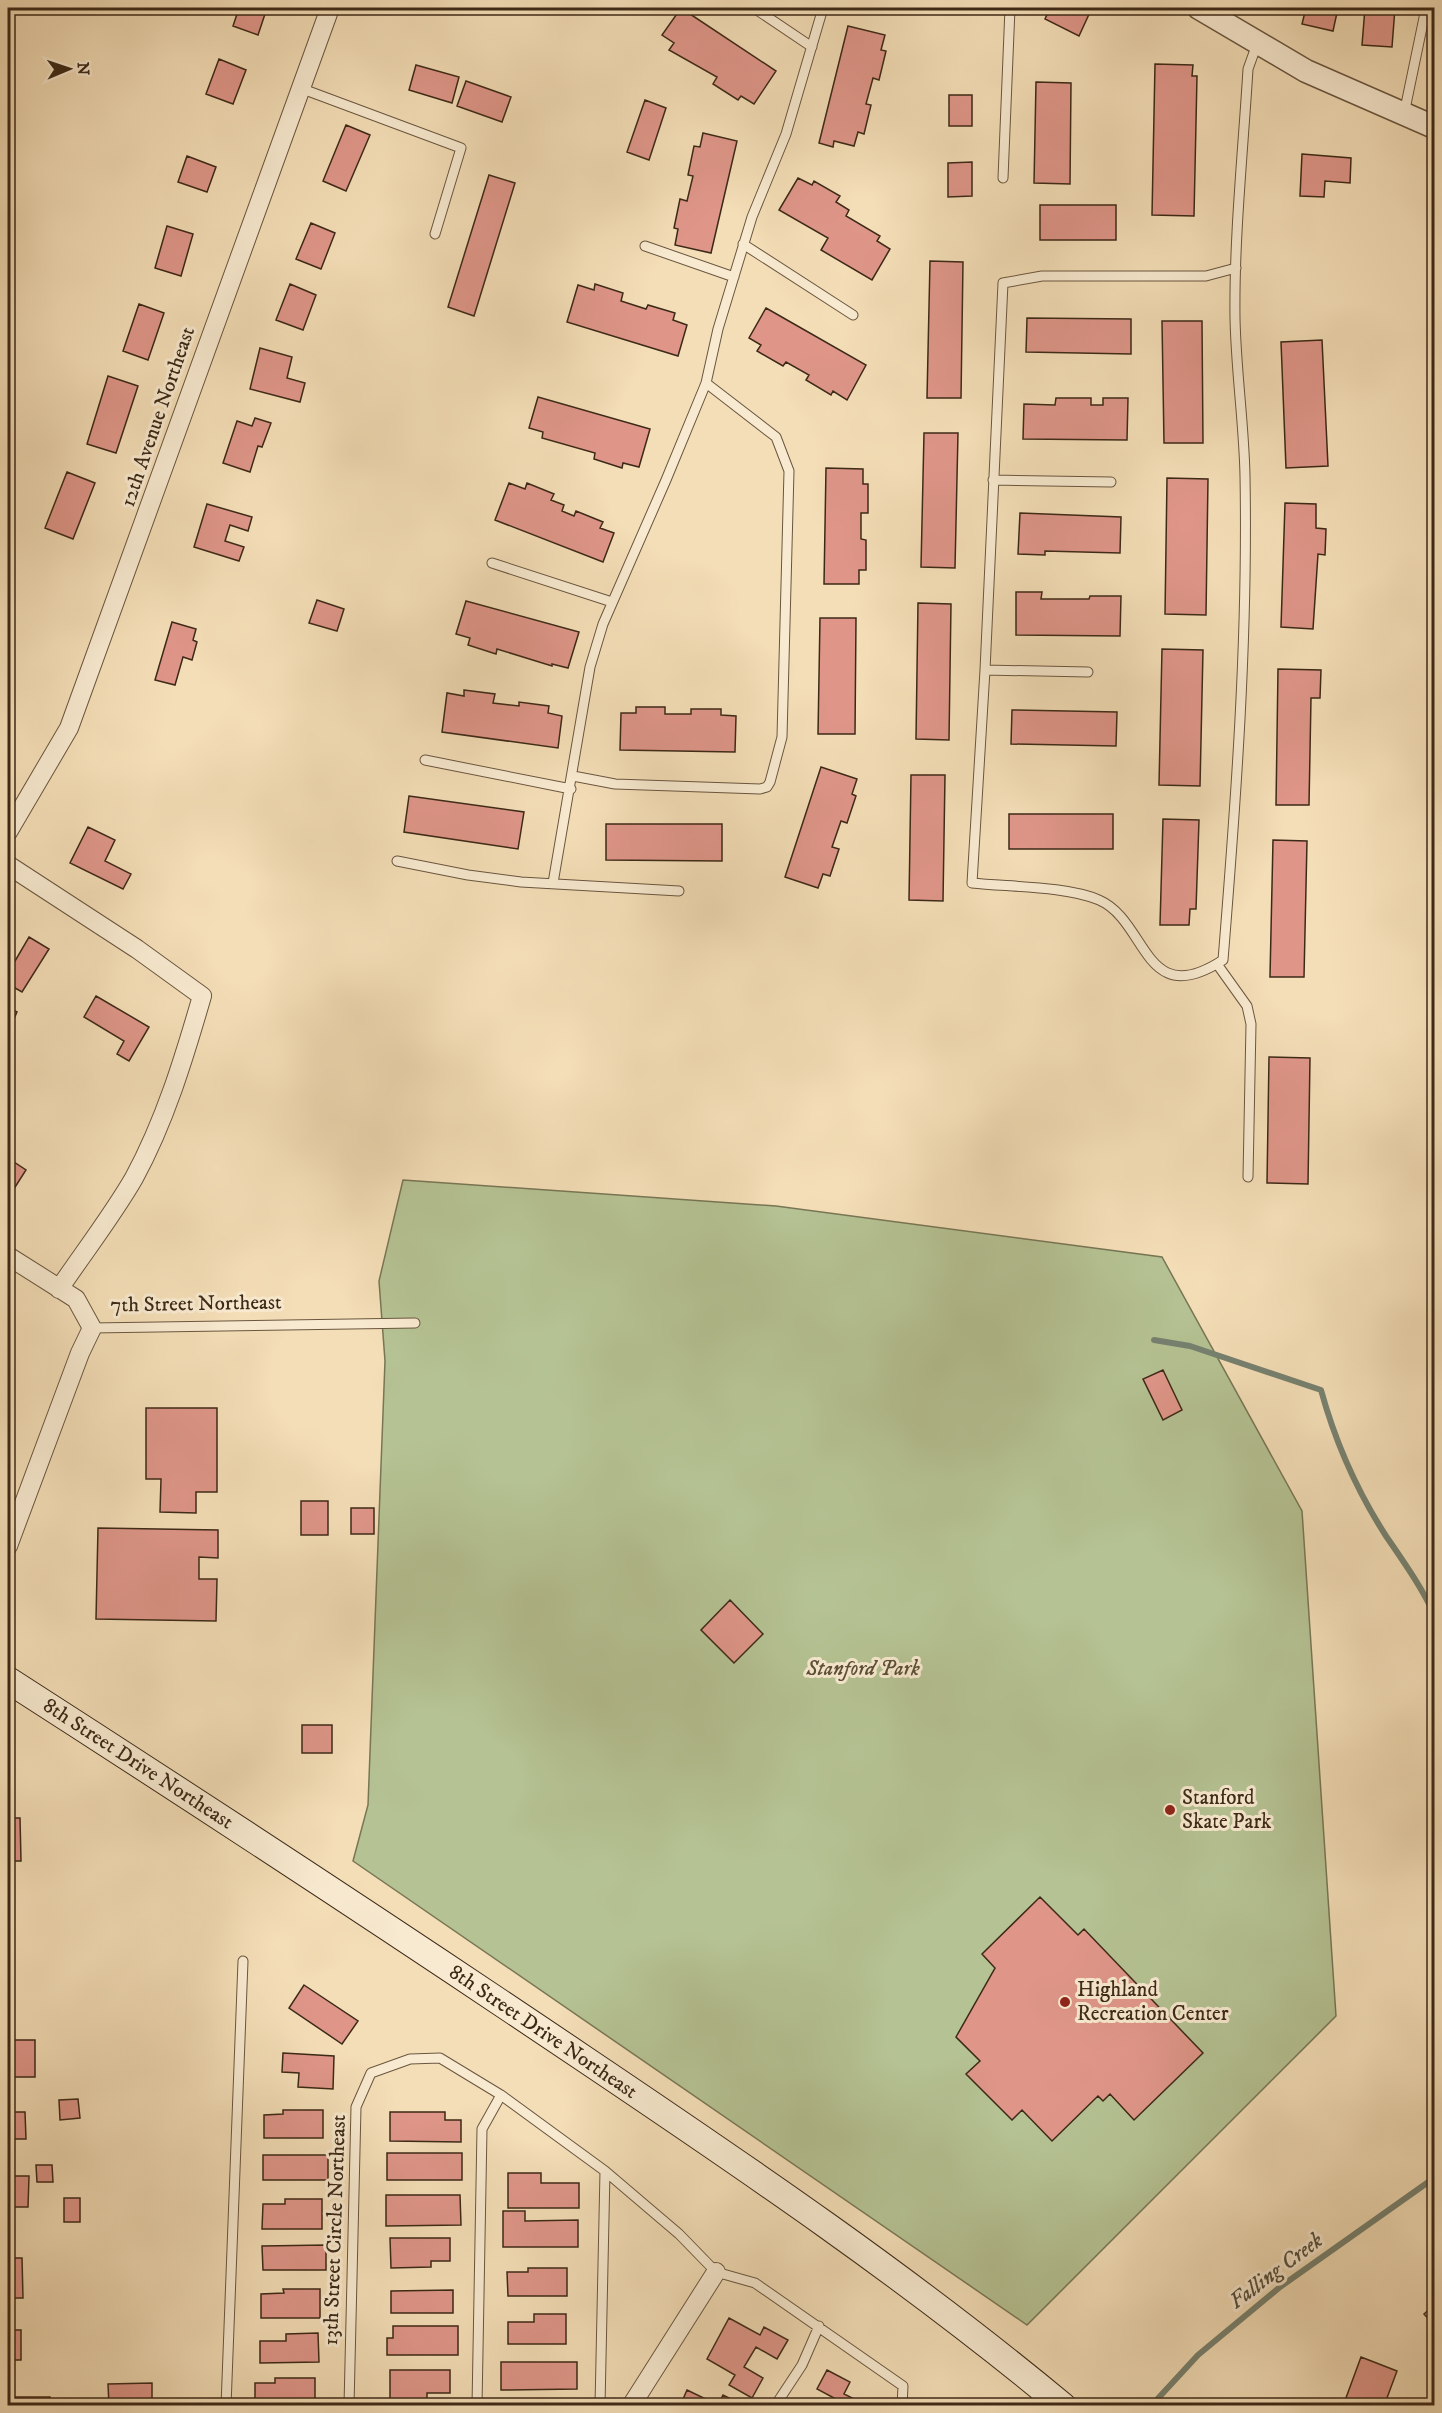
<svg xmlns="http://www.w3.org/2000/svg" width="1442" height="2413" font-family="'IM FELL DW Pica',serif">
	<rect width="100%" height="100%" fill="#f4deb7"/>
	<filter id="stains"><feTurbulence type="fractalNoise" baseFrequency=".00333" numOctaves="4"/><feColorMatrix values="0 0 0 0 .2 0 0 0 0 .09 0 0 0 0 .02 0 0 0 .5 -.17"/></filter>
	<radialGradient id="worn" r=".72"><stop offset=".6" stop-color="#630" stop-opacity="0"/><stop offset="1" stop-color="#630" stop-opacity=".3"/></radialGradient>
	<!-- green -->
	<path fill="#b5c293" stroke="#787655" stroke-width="1.5" d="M403,1180l373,26 386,51 140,254 34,505 -309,309 -674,-464 15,-56 17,-444 -6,-80z"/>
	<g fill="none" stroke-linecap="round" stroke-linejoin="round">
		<!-- stream -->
		<path stroke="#768170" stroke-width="6" d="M1154,1340l36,6 131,44c14,51 36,101 65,146 17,25 35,50 48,78
			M1151,2406l47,-51 82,-68 154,-109"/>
	</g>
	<!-- building -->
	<path fill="#df9689" stroke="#3c2917" stroke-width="1.5" d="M239,8h28l-9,27 -25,-9z
		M396,8h27v3l-27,2z
		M681,8l95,63 -22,33 -13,-8 -3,4 -25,-16 4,-7 -48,-27 5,-7 -12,-8z
		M1050,8h36l5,2 -12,26 -34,-17z
		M1306,8h32l-5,23 -31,-7z
		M1365,8h30l-3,39 -30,-2z
		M848,26l37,9 -4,15 5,1 -7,29 -6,-2 -7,26 5,1 -7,29 -6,-2 -4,14 -20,-5 -1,6 -14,-4z
		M219,59l27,11 -13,34 -27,-10z
		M1155,64l38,1 -1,11h5l-3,140 -42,-1z
		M416,65l43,12 -7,26 -43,-13z
		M466,81l45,16 -9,25 -45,-16z
		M1036,82l35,1 -1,101 -36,-1z
		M949,95h23v31h-23z
		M645,100l21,8 -17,52 -22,-8z
		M346,125l24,10 -24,56 -23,-10z
		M703,133l34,8 -26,112 -36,-8 3,-16 -4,-1 6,-29 7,2 6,-25 -5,-1 6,-29 6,1z
		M1302,154l49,4 -1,25 -25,-2 -1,16 -24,-1z
		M187,156l29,11 -9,25 -29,-10z
		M972,162v34l-24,1v-34z
		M489,175l26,8 -41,133 -26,-9z
		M798,178l14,7 2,-4 26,15 -4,6 13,8 -3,6 34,20 -3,5 13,8 -18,31 -51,-30 7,-12 -49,-28z
		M1040,205h76v35h-76z
		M311,223l24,10 -14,36 -25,-10z
		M167,226l26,8 -12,42 -26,-8z
		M930,261l33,1 -2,136h-34z
		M290,284l26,11 -13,35 -27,-10z
		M595,284l28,9 -2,8 25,8 2,-4 27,8 -2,7 14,5 -9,31 -111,-34 11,-37 16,5z
		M139,304l25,9 -16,47 -25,-9z
		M766,308l100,57 -19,35 -14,-9 -2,4 -25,-15 3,-5 -23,-13 -3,4 -26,-15 4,-6 -12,-7z
		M1027,318l104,1v35l-105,-2z
		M1162,321h40l1,122h-39z
		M1322,340l6,126 -42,2 -5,-126z
		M260,348l32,9 -5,21 18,5 -5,19 -50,-13z
		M108,376l30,10 -22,67 -29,-9z
		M538,397l112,32 -11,38 -16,-4 -1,5 -28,-9 1,-6 -53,-15 1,-6 -14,-4z
		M1056,398h35v7h12v-7h25l-1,42 -104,-1 1,-35 31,1z
		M255,418l16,5 -9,24 -4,-1 -8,26 -27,-9 14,-42 15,5z
		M924,433h34l-3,135 -34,-1z
		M826,468l37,1v15h5v29h-7v26l5,1v30h-7v14h-35z
		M67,472l28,11 -22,56 -28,-11z
		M1167,478l41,1 -2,136 -41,-1z
		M509,483l16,6 2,-6 27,11 -3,6 13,5 -2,6 12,5 2,-5 27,11 -3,6 14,5 -11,29 -108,-42z
		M1285,503l31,1v24l10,1 -1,26 -7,-1 -5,75 -32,-2z
		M207,504l45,13 -4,14 -18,-6 -5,16 19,6 -5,14 -45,-14z
		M1020,513l101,4 -1,36 -75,-2v4l-27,-1z
		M1016,592h26l-1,7h48l1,-3h31l-1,40 -104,-1z
		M317,600l27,9 -7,22 -28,-8z
		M466,601l113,31 -11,36 -16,-4v2l-55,-17 -1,5 -28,-9 2,-7 -14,-4z
		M918,603l33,1 -2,136 -33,-1z
		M820,618h36l-1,116h-37z
		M172,622l24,7 -3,11 4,2 -5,18 -9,-3 -8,28 -20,-5z
		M1162,649l41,1 -3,136 -41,-1z
		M1278,669l43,1 -1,28h-9l-2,107h-33z
		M464,690l31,4 -2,9 26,3v-4l30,4 -1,7 14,3 -4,32 -116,-16 5,-39 17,3z
		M636,707h29v7h26v-5h30v6l15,1 -1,36 -115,-2 1,-37h15z
		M1012,710l105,2 -1,34 -105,-2z
		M821,767l36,12 -5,15 4,2 -9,27 -6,-2 -9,26 7,2 -9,27 -7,-2 -5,14 -33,-11z
		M911,775h34l-2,126 -34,-1z
		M409,796l115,16 -6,37 -114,-17z
		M1009,814h104v35h-104z
		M1163,819l36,1 -3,89h-6l-1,16h-29z
		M606,824h116v37l-116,-1z
		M88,827l27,13 -10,21 26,13 -8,15 -53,-26z
		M1273,840l34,1 -3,136h-34z
		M29,937l20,12 -27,43 -14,-8v-11z
		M96,996l53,31 -20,34 -12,-7 7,-13 -40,-24z
		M8,1008l9,4 -8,18h-1z
		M1269,1057l41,1 -2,126 -41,-1z
		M8,1158l18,12 -16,25 -2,-2z
		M1163,1370l19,40 -19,10 -20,-41z
		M146,1408h71v84h-21v21l-36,-1 1,-33h-15z
		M301,1501h27v34h-27z
		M351,1508h23v26h-23z
		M98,1528l120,2v28l-19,-1v22h18l-1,42 -120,-2z
		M730,1600l33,34 -29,29 -33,-33z
		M302,1725h30v28h-30z
		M8,1811l1,7h11l1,43h-13z
		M1040,1897l38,38 6,-6 119,124 -69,67 -24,-26 -7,7 -5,-5 -46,45 -30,-31 -10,10 -46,-46 14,-13 -24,-24 39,-69 -13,-14z
		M304,1985l54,36 -16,23 -53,-36z
		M8,2040h27v37h-27z
		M283,2053l51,3 -1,33 -35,-2 1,-14 -17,-1z
		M78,2099l2,19 -20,2 -1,-20z
		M283,2110h40v28h-59v-23l19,-1z
		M8,2112h17l1,27h-18z
		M390,2112h55v8h16v22l-71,-1z
		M387,2153h75v27h-75z
		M263,2155h65v25h-65z
		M36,2165h16l1,17h-16z
		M508,2173h33v10h38v25h-71z
		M8,2176h21l-1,31h-20z
		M386,2195h74l1,30 -75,1z
		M64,2198h16v24h-16z
		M285,2199h37v30h-60l1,-25h22z
		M503,2211h22v10l53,-1v27h-75z
		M390,2238h60v23h-19v6l-40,1z
		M326,2245v25h-63l-1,-24z
		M8,2258h14l1,40h-15z
		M528,2268h39v28h-59l-1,-24h21z
		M283,2289h37v29h-59v-24l23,-1z
		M453,2290v23h-62v-22z
		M1434,2305v20l-10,-11z
		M534,2314h32v30h-58v-22h26z
		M729,2318l31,17 4,-8 24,13 -11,19 -21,-12 -12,20 19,11 -11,20 -23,-13 6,-10 -28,-16z
		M393,2326h65v29h-71v-17h6z
		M8,2330h13v30h-13z
		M318,2333l1,29 -59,1v-22h26v-7z
		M1361,2357l36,14 -13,35h-41z
		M501,2362h76v27l-76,1z
		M390,2370h60v23h-23v8h-37z
		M827,2370l23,12 -6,12 24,12h-36l4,-7 -19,-10z
		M275,2378h40v28h-60v-23h20z
		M152,2383v23h-43l-1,-22z
		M687,2390l31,15 5,-10 22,11h-65z
		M8,2397h42v9h-42z"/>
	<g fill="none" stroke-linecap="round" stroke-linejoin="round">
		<!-- service casing -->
		<g stroke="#6a563f" stroke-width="11">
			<path id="service" d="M754,8l58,39
				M300,88l161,60 -26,86
				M1404,114l22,-106
				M1003,178l7,-170
				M743,244l110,71
				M645,246l89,31
				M1236,268l-30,8h-164l-39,7 -18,387 -13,213c36,4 95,3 127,17 49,21 44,112 124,60 13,-160 25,-322 22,-484 -1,-52 -9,-105 -10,-158 -1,-82 8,-166 13,-249l9,-25
				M993,480l118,2
				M492,563l120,39
				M985,670l103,2
				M425,760l146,29
				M573,776l42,8 145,5 7,-2 3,-5 12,-45 7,-266 -13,-34 -70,-54 12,-54 34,-112 34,-83 37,-126
				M397,861l71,14 53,7 158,9
				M553,883l37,-216 13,-43 63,-144 40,-97
				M1217,964l30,42 4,18 -3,153
				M92,1328l323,-5
				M226,2406l17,-445
				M349,2406l7,-299 15,-34 39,-14 30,-1 61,37 104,76 74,63 37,38 39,11 148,103 -1,20
				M477,2406l5,-277 19,-34
				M600,2406l5,-235
				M775,2406l27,-41 17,-39"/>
		</g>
		<!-- minor casing -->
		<g stroke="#6a563f" stroke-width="20">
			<path id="minor" d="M8,832l61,-104 261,-720
				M8,865l129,84 65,47c-18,62 -37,125 -68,182 -22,38 -50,74 -75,111
				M8,1256l68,43 16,29 -12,25 -72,193
				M631,2406l85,-134"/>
		</g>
		<!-- tertiary casing -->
		<g stroke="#6a563f" stroke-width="25">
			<path id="tertiary" d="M1199,8l107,63 128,56"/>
		</g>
		<!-- secondary casing -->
		<g stroke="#3c2917" stroke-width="28">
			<path id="secondary" d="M8,1680c193,124 385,250 575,378 165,111 327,221 480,348"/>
		</g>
		<!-- service -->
		<use href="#service" stroke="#f8ead0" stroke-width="9"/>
		<!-- minor -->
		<use href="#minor" stroke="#f8ead0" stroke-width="18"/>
		<!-- tertiary -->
		<use href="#tertiary" stroke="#f8ead0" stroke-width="22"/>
		<!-- secondary -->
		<use href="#secondary" stroke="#f8ead0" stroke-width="26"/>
	</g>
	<!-- markers -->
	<g fill="#8f2418" stroke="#f8ead0" stroke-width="2">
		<circle cx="1170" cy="1810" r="6"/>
		<circle cx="1065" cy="2002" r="6"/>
	</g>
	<g text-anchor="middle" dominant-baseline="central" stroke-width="6" stroke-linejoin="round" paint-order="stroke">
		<!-- street labels -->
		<g font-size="21" fill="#3c2917" stroke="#f8ead0">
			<text transform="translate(158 417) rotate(-71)">12th Avenue Northeast</text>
			<text transform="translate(196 1304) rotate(-1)">7th Street Northeast</text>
			<text transform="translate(138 1764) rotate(33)">8th Street Drive Northeast</text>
			<text transform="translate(543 2032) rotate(34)">8th Street Drive Northeast</text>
			<text transform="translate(335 2230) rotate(-88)">13th Street Circle Northeast</text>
		</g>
		<!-- park labels -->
		<g font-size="21" font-style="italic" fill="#5a4f36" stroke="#f8ead0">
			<text x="863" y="1669">Stanford Park</text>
		</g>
		<!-- poi labels -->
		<g font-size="21" fill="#3c2917" stroke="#f8ead0" text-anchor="start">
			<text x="1182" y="1798">Stanford<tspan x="1182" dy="24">Skate Park</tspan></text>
			<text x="1077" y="1990">Highland<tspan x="1077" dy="24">Recreation Center</tspan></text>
		</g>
		<!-- water labels -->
		<g font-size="22" font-style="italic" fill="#544e3c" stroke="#f8ead0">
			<text transform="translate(1276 2271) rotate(-37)">Falling Creek</text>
		</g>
	</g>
	<!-- margin -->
	<rect width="1442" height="2413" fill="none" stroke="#f4deb7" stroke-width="30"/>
	<rect x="9" y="9" width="1424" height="2395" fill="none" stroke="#3c2917" stroke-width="3"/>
	<rect x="15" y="15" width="1412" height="2383" fill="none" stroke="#3c2917" stroke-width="1.5"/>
	<!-- north arrow -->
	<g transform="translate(69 69) rotate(88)" stroke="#f8ead0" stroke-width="4.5" paint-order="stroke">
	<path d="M0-4.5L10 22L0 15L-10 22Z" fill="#3c2917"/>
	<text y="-9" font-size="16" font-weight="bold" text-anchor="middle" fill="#3c2917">N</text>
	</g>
	<rect width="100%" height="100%" filter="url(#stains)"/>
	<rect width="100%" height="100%" fill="url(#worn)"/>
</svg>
